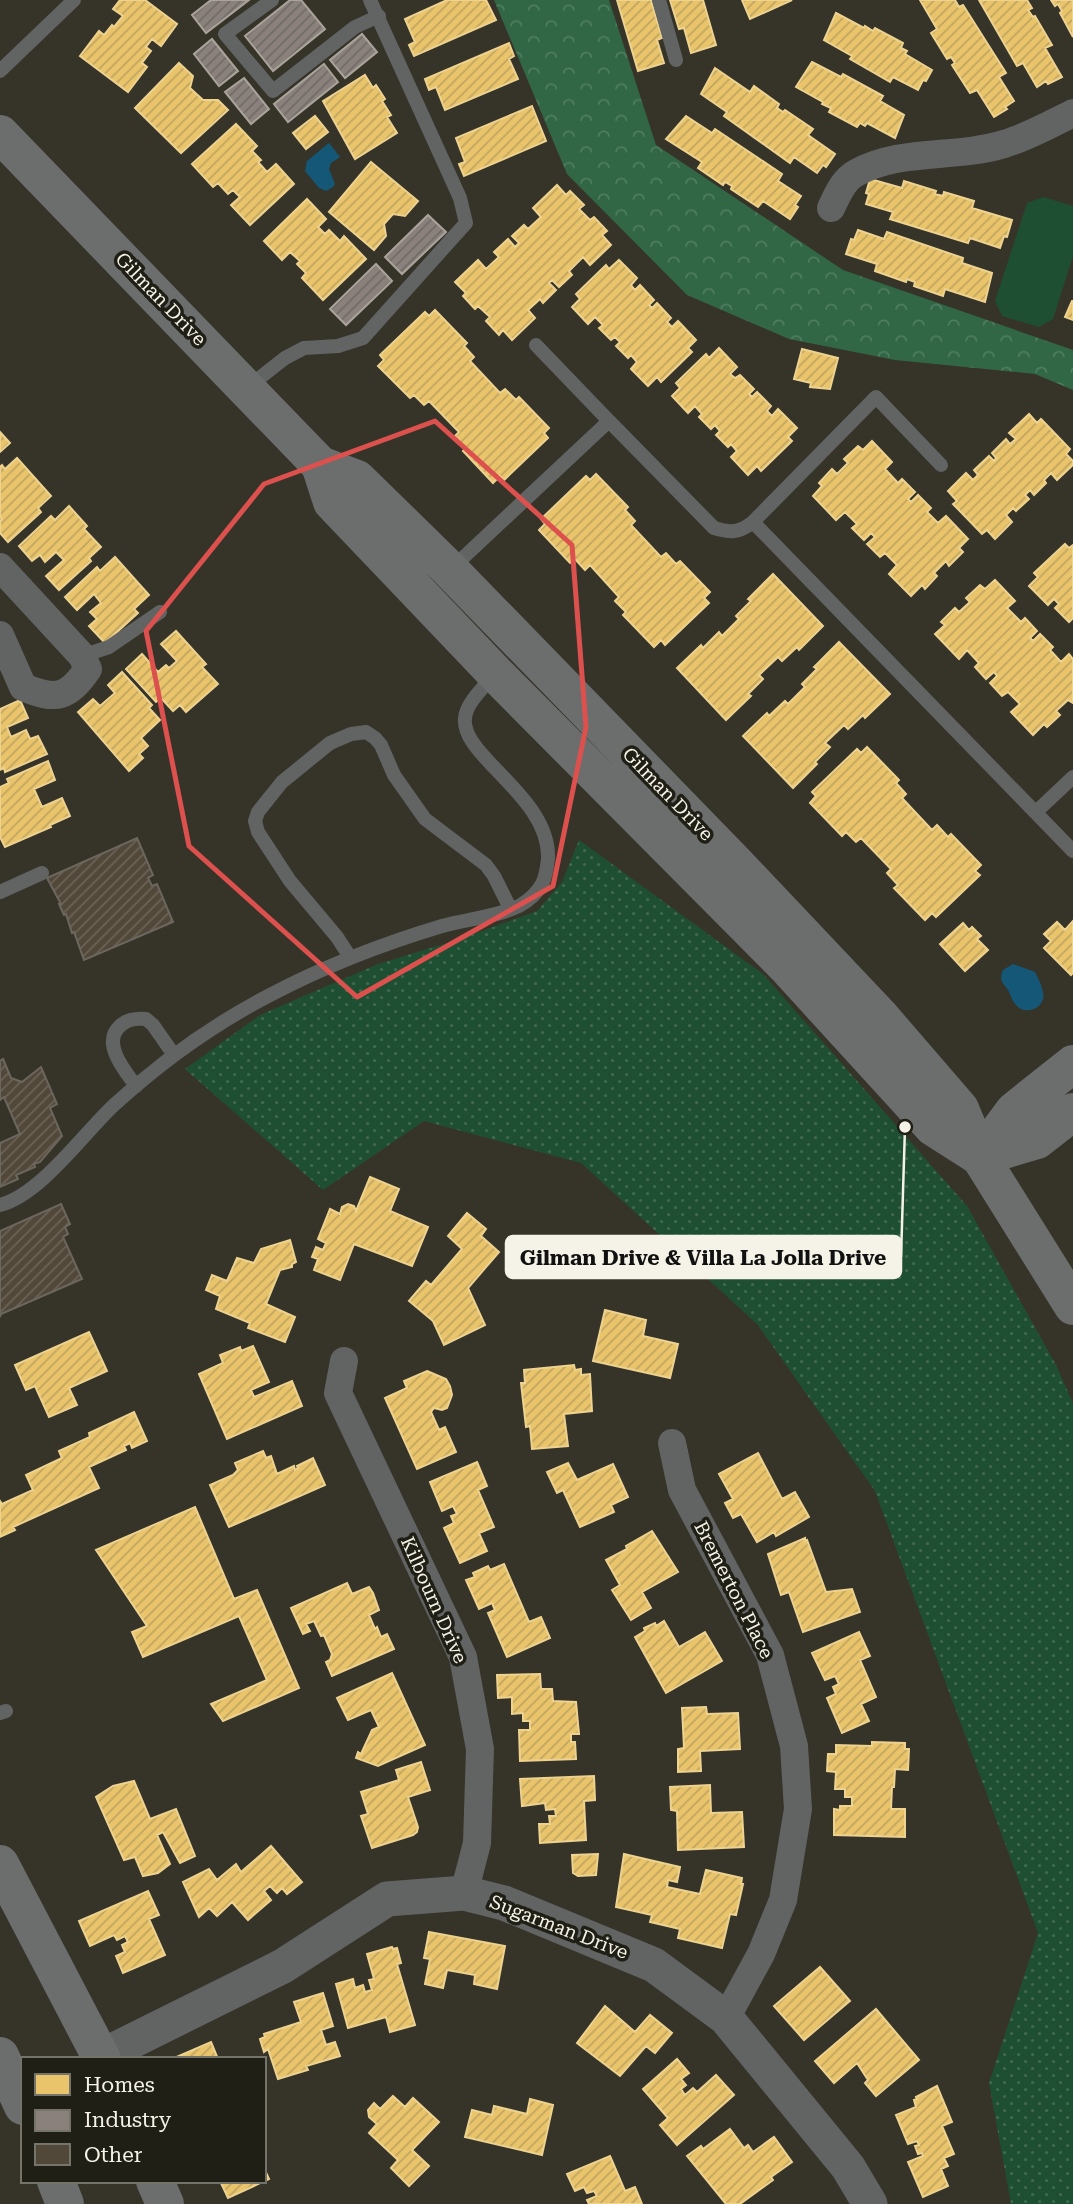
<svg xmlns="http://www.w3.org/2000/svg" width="1073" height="2204" font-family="'Roboto Serif',serif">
	<defs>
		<pattern id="green-dots" width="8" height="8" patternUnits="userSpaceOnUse" patternTransform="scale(1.75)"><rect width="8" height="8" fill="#1f4f32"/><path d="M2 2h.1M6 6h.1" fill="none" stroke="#406950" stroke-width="1.8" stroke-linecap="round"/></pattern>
		<pattern id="forest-crowns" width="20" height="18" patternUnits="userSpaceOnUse" patternTransform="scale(1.75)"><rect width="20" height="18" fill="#316745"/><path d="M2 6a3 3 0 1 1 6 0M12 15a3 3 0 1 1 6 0" fill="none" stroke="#4f7d60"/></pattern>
		<pattern id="homes-hatch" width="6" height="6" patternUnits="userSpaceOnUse" patternTransform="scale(1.75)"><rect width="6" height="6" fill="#e9c46a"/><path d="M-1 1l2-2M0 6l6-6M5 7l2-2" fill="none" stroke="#c1a561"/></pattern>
		<pattern id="industry-hatch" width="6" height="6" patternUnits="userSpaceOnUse" patternTransform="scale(1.75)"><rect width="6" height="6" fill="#8a817c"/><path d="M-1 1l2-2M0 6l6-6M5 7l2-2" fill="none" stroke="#706b66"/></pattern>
		<pattern id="building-hatch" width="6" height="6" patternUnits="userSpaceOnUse" patternTransform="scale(1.75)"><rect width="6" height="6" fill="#52483a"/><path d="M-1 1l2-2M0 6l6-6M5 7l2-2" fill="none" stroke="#6c6356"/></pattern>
	</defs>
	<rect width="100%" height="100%" fill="#363429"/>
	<!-- green -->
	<path fill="url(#green-dots)" d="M579,840l184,134 204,232 89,159 17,38v801h-62l-22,-121 49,-150 -163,-442 -118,-167 -176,-161 -157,-42 -101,69 -138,-121 75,-54 118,-51 79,-24 80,-29 25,-29z"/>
	<!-- forest -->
	<path fill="url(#forest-crowns)" d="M494,0h115l47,145 187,125 230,80v40l-38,-16 -140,-14 -106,-21 -102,-44 -120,-121z"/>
	<!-- pitch -->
	<path fill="#1f4f32" d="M1043,197l30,9v50l-20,63 -14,8 -37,-11 -7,-15 32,-98z"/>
	<!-- water -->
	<path fill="#145777" d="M329,143l11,14 -9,6 -2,6 6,15 -2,3 -7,4 -7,-3 -14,-17 2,-10z
		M1013,964l22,8c4,8 10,19 8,27 -3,12 -20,15 -27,6 -4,-4 -5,-10 -8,-15 -6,-8 -9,-10 -5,-20z"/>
	<!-- homes -->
	<path fill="url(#homes-hatch)" stroke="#edd290" stroke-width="2" d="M120,0h25l32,24 -16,22 -9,-7 -6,8 5,4 -9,12 5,4 -19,25 -48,-36 19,-25 5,4 8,-10 2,2 9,-11 -10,-7z
		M447,0h39l10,20 -82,36 -5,-11 6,-3 -10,-23z
		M617,0h34l11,38 -5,2 7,23 -26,8z
		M670,0h33l13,45 -25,8 -7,-25 -5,1z
		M742,0h50l-42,19z
		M920,0h35l4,7 4,-2 43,68 -7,4 15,24 -9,6 2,2 -13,8 -17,-27 -7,3 -18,-28 3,-2 -4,-6 -4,2 -16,-26 6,-4z
		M979,0h48l5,8 -4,2 5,7 2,-1 17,29 -7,3 17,29 -14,7 -2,-3 -9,6 -14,-24 -6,3z
		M1051,0h22v37l-13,-24 2,-2 -4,-7 -3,2z
		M836,13l28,15 1,-2 8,5 2,-3 28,15 -2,5 6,3 -2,3 27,16 -6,11 -3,-1 -5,10 -25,-13 -3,5 -40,-23 2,-3 -28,-16z
		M509,43l5,13 -5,3 9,20 -73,31 -9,-23 -7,3 -4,-11z
		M812,62l29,15 2,-3 40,22 -3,5 24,14 -9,23 -28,-15 -2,3 -5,-3 -3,4 -28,-15 2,-4 -9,-4 1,-2 -27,-15z
		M179,63l14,13 -3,12 13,12h15l10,10 -47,43 -46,-45z
		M715,68l35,24 4,-6 25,18 -2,4 6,4 2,-2 28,19 -5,6 27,19 -9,13 -3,-2 -6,8 -23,-16 -4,6 -66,-47 3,-4 -26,-18z
		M365,75l8,13 3,-3 9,14 -3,2 9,14 -4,2 10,16 -42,26 -32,-58z
		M532,106l14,35 -82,35 -5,-12 6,-2 -9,-24z
		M315,116l13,16 -22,17 -13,-16z
		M686,116l26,17 3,-4 67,45 -4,7 23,15 -6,9 3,2 -8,12 -27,-18 -5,6 -27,-18 1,-3 -7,-4 -2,3 -25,-17 4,-6 -36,-23z
		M236,124l21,22 -5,5 9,9 -3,2 9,10 9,-8 18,20 -44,41 -19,-20 9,-8 -7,-7 -5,4 -10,-11 -5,4 -21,-23z
		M371,162l47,39 -13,15 -12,-2 -9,10 2,12 -12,14 -45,-38z
		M870,179l32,9 2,-7 32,10 -1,3 8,2 1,-4 30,9 -2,7 40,12 -5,17 -3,-1 -4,12 -30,-10 -2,5 -78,-24 3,-7 -27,-8 3,-10 -3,-1z
		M557,185l9,10 4,-4 14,14 -5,4 11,11 4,-3 13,14 -5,4 9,10 -21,20 -7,-8 -14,14 3,4 -13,12 -7,-7 -3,3 7,7 -13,13 -3,-4 -12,11 7,8 -23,22 -9,-10 -4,5 -13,-14 4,-4 -12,-11 -3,3 -12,-13 3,-3 -11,-11 23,-22 8,9 13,-12 -5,-5 14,-13 7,8 4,-4 -7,-7 12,-11 4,4 13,-12 -8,-9z
		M307,199l19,20 -8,8 7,7 4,-4 11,11 4,-5 22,23 -43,41 -21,-22 4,-5 -9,-9 3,-3 -10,-9 -8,8 -18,-19z
		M858,230l26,9 3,-7 76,26 -1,5 30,10 -7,29 -40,-13 -2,7 -29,-10 1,-4 -8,-3 -1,3 -31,-11 2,-7 -31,-10 5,-15 3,1z
		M619,260l18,18 -6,7 4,5 5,-5 14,15 -5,5 3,3 5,-5 14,15 -4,4 5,5 6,-6 18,19 -8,8 4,4 -31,30 -4,-5 -9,9 -17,-17 6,-7 -6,-7 -3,3 -12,-12 4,-4 -5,-5 -4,3 -12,-12 4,-3 -8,-8 -7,7 -16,-17 8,-8 -4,-5 30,-29 3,4z
		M1072,301h1v19l-8,-3z
		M435,310l32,33 -3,3 10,11 -4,4 30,32 5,-4 11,11 3,-3 30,31 -5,5 4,5 -44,42 -4,-4 -7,7 -30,-32 3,-3 -11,-12 4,-4 -30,-31 -5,4 -10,-10 -4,3 -32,-32 6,-6 -4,-5 45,-43 4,4z
		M719,348l18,19 -7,7 5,4 5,-3 14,14 -5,5 3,3 5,-5 14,14 -4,5 5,5 6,-7 19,19 -9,9 4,4 -31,30 -4,-5 -9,9 -17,-18 6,-6 -6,-7 -3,3 -12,-12 4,-4 -5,-6 -4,4 -12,-12 3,-3 -7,-8 -7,7 -16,-17 8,-8 -4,-5 30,-29 3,4z
		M802,349l36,9 -8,31 -20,-2 1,-4 -17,-4z
		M1029,414l8,9 4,-4 29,30 -4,5 7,7v4l-16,15 -6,-7 -7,7 2,3 -12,12 -4,-5 -5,5 4,4 -13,12 -3,-3 -7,7 6,7 -17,17 -8,-9 -5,4 -29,-30 4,-3 -9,-10 18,-18 7,7 5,-5 -4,-5 15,-14 5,5 2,-3 -4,-5 14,-14 4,5 6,-5 -7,-6z
		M0,432l10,11 -10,9z
		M872,441l20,21 -7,7 13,14 4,-4 13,13 -7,7 3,3 7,-7 13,13 -4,4 11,11 8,-7 22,23 -9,9 4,4 -14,14 -3,-5 -12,12 3,3 -12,13 -3,-4 -11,11 -22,-22 8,-9 -12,-12 -5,4 -13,-13 8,-7 -4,-4 -7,7 -12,-12 5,-4 -12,-12 -9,8 -23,-24 9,-10 -3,-3 13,-14 5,5 11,-11 -4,-4 14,-13 5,4z
		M17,458l34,38 -13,12 3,4 -33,30 -8,-9v-12l2,-2 -2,-2v-50l2,-2 3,4z
		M596,474l32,33 -3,3 10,11 -4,4 30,32 5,-4 10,11 4,-3 30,31 -6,6 5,5 -44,42 -4,-5 -7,7 -31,-32 3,-3 -11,-11 4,-4 -29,-32 -5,5 -10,-11 -5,4 -31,-33 6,-6 -4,-5 45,-43 4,4z
		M69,506l18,20 -3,3 17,18 -12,11 2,3 -32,29 -13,-14 18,-16 -8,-8 -11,10 -5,-7 -8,6 -13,-15 32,-30 4,4z
		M1065,544l4,4 4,-3v73l-4,4 -14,-14 4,-4 -5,-5 -6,6 -19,-19 9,-9 -4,-4z
		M115,557l34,38 -15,14 4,4 -33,30 -16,-17 8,-7 -7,-7 11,-9 -7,-9 -17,16 -12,-13 32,-30 3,4z
		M773,574l50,52 -24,24 -2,-3 -15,14 -4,-4 -19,18 4,4 -15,15 3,2 -25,24 -49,-52 24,-23 2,3 16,-16 3,4 17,-17 -3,-3 15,-15 -3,-2z
		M995,580l20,21 -8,7 14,14 4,-4 12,13 -7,7 3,3 7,-7 13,13 -3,3 11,12 8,-8 4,5v44l-5,-3 -12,11 4,4 -13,12 -3,-3 -11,11 -22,-23 9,-8 -12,-12 -6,4 -12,-13 7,-7 -3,-4 -8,7 -11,-12 4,-4 -12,-13 -8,9 -24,-25 10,-9 -4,-3 14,-14 4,4 11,-10 -4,-4 14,-13 5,4z
		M176,631l30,33 -4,3 16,17 -32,28 -6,-7 -7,6 -12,-13 -5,4 -30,-33 16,-15 16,18 8,-7 3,3 8,-7 -16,-17z
		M839,642l51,52 -25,24 -2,-3 -15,14 -4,-4 -19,18 5,4 -15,15 2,2 -24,24 -50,-52 24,-23 2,3 16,-15 3,3 17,-17 -3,-3 15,-15 -3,-2z
		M122,672l30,33 -3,3 11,12 -19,18 7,8 -9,8 4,4 -14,13 -51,-59 15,-13 7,7 15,-13 -7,-8z
		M20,700l8,18 -21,9 4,10 15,-7 4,9 8,-3 9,18 -42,18 -1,-4 -4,2v-61z
		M867,747l32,33 -3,3 10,11 -4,4 30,32 5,-5 11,12 3,-3 30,31 -6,6 5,4 -44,42 -4,-4 -7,7 -31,-32 4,-3 -11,-12 4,-4 -30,-31 -5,4 -10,-10 -4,4 -32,-33 6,-7 -4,-4 45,-43 4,4z
		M48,761l7,19 -21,9 8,18 20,-9 8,18 -20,9 1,2 -46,20 -5,-10v-50l9,-4 -2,-4z
		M1073,921v52l-2,2 -27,-27 7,-7 -7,-7 13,-12 8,8z
		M963,923l6,7 3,-3 9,9 -4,3 11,11 -23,21 -25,-27z
		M370,1177l29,12 -9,22 38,16 -16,39 -58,-22 -14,36 -26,-10 4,-11 -6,-2 4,-10 7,3 3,-7 -8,-4 12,-30 10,5 2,-7 6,-3 6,2 2,5z
		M467,1213l19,16 -5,7 18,16 -31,36 17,37 -41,20 -11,-24 -24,-20 17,-20 5,4 31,-36 -14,-13z
		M290,1240l6,22 -4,2v3l-12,3 -14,34 29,13 -10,25 -37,-14 2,-5 -34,-14 4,-13 -14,-6 6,-15 15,6 10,-23 17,5 7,-14z
		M605,1310l41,10 -3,16 35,8 -8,34 -77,-17z
		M89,1332l18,39 -38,17 8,17 -28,12 -14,-31 -9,4 -11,-25z
		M253,1346l16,36 -18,8 3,7 38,-16 10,25 -75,33 -28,-65 24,-11 -3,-8 20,-8 1,4z
		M574,1365l1,5 6,-1v6l9,-1 2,37 -28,3 4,32 -36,3 -2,-23 -4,1 -5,-44h4l-1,-13z
		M427,1371l19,8 4,7 2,9 -5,13 -5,2 -8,-2 -3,4 8,18 6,-3 11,25 -39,17 -32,-71 22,-10 -3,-7z
		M134,1412l13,29 -15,7 -2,-5 -6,3 2,4 -37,17 10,21 -86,39 2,3 -15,7v-36l2,3 31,-14 -7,-15 36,-17 -3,-7 31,-14 -1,-4z
		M263,1451l3,7 5,-2 6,18 17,-8 1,4 3,-2 -1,-2 16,-8 12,27 -96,42 -19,-42 23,-10 5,-5 -3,-7z
		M758,1453l24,46 13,-7 14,25 -33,19 -2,-4 -17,10 -16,-28 -8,4 -8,-15 8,-4 -14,-25z
		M477,1462l10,24 -9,4 16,37 -15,6 8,18 -27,12 -16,-35 10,-5 -3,-7 6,-2 -4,-8 -11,5 -12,-29z
		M568,1463l9,17 36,-16 15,33 -17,8 3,7 -34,15 -17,-37 -6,3 -10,-21z
		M195,1507l39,92 23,-9 42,98 -76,33 -12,-17 56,-24 -28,-64 -96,41 -11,-25 15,-6 -51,-76z
		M652,1531l26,41 -36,20 9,16 -20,12 -19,-30 8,-5 -14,-25 21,-11 -1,-3z
		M805,1538v3l2,-1 19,52 26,-3 8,23 -57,20 -14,-40 -8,3 -13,-41z
		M504,1564l25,58 12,-5 9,21 -43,19 -19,-44 7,-3 -3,-7 -13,6 -13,-29 9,-3 -2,-4 15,-7 2,4z
		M347,1583l5,11 17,-7 4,6 6,17 -10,5 6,14 2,-2 4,10 6,-3 7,15 -62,27 -6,-14 4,-2 2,-6 -8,-19 -3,1 -7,-15 -8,3 4,7 -7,3 -12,-26z
		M664,1621l15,26 26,-15 17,29 -56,32 -31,-56 10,-6 -1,-3 11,-5 1,3z
		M859,1632l11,24 -10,4 16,37 -15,7 8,17 -27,12 -15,-35 9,-4 -3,-7 6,-3 -4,-8 -10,4 -13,-27z
		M392,1673l33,72 -47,21 -22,-8 2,-6 3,2 11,-24 7,-3 -8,-17 -23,10 -11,-22z
		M540,1674l1,15h11l1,12 23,1 3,32h-8v8h4l1,17 -56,2 -1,-31h11v-9h-7v-8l-11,1v-17l-14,1 -1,-23z
		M706,1707l1,7 31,-1 2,36 -40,2 1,20 -23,1v-23l6,-1 -2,-40z
		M872,1742l33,1v6h4l-1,21 -13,-1 -1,18h-2l-1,22h14v28l-71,-2v-26l6,1v-4h12v-9h-7v-8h-10l1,-17 -9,-1 1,-17h8v-9l36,1z
		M421,1762l9,28 -22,7 10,30 -1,5 -4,3 -41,13 -11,-32 7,-2 -7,-22 38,-12 -3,-10z
		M594,1776l1,24 -11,1 2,39 -46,3 -1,-19h11l-1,-8h7l-1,-7 -9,1 -1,-7 -23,3 -2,-27z
		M134,1781l16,38 26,-10 19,47 -15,7 -17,-31 -6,3 13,29 -12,9 -15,3 -8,-19 -11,3 -28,-63 17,-11z
		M710,1785l1,28 31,-1 2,35 -66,3 -1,-39 -6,-1 -1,-23z
		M271,1846l31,36 -15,12 -5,-6 -5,5 -7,-7 -6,5 7,9 -23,20 -16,-18 -15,14 -8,-8 -10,9 -16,-35 26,-13 8,11 19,-16 5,8z
		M598,1854l-2,21 -18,1 -5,-3 -1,-18z
		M624,1854l56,13 -3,15 -9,-2 -1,7 33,7 6,-24 36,8 -1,6h2l-7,31 -6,-1 -8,34 -44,-10 2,-9 -30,-7 2,-7 -36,-8z
		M148,1891l11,24 -10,4 16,36 -42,18 -7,-17 9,-4 -3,-7 6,-3 -3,-6 -8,4 -3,-5 -24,11 -11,-25z
		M429,1932l76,14 -8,43 -23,-5 1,-9 -28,-5 -4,18 -18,-4 5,-25 -6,-1z
		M392,1947l1,2 4,-1 4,15 -4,1 18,61 -25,7 -4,-15 -38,11 -12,-44 17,-5 2,9 8,-3 2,7 7,-2 -3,-10 5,-1 -7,-25z
		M820,1967l30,34 -46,39 -30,-34z
		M323,1993l10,33 -12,4 5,15 9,-3 5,14 -34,10 2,4 -30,9 -10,-30 -4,3 -4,-13 5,-2 -1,-3 37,-12 -7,-20z
		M605,2006l30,26 15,-17 22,18 -17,20 -9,-7 -26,30 -43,-33z
		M876,2009l43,51 -43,36 -11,-13 3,-3 -11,-17 -23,20 -19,-22z
		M211,2042l7,17h-46z
		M677,2059l12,14 -8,6 5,6 -5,4 4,6 8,-7 4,4 19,-17 18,20 -57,50 -17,-20 8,-7 -25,-29z
		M937,2086l15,36 -10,4 12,28 -10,4 4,8 -7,3 7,17 -25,11 -15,-35 15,-6 -1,-3 -4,1 -3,-8 4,-1 -2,-4 -9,3 -12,-29 20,-8 -2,-7 3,-1 -1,-2z
		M393,2096l12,11 8,-9 26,24 -27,28 17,16 -20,20 -18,-18 7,-8 -29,-27 8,-9 -8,-7 -1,-7 6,-7 6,6z
		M530,2099l23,6 -11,50 -77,-18 7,-27 20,5 2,-9 33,8z
		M730,2129l14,19 4,-3 5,7 21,-15 18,25 -21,15 2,3 -33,24h-14l-39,-48 14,-10 2,3z
		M610,2156l15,35 10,-4 7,17h-53l-2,-4 10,-4 -3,-5 -7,2 -3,-6 -9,4 -8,-17z
		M264,2168l5,11 -41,19 -8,-17h44z"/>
	<!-- industry -->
	<path fill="url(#industry-hatch)" stroke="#aaa39c" stroke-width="2" d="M211,0h38l-43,33 -14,-18z
		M290,0h11l24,29 -52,42 -28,-35z
		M362,34l15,18 -32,26 -15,-18z
		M212,39l26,32 -19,15 -25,-32z
		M324,64l14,18 -50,40 -14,-18z
		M244,78l25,31 -18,15 -26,-32z
		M428,215l18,17 -44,42 -17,-17z
		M376,264l16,17 -46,44 -16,-16z"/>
	<!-- building -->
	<path fill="url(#building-hatch)" stroke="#6b675f" stroke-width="2" d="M137,838l16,37 -5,3 4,8 5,-2 16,38 -89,38 -10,-28 -2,1 -6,-19 -2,1 -5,-11h2l-14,-26z
		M3,1059l8,19 11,4 19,-15 16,37 -7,4 12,28 -22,26 -6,2 1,3 -19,8 2,4 -18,8v-44l20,-9 -16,-37 -4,3v-39z
		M61,1204l9,20 -5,3 3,7 -5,3 19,42 -81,35 -1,3v-86z"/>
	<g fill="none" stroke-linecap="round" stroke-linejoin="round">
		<!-- service -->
		<path stroke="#616463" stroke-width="14" d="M272,0l-47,34 48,57 82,-64 24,-11
			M659,0l17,60
			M0,71l74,-71
			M536,345l73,76
			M248,387l37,-29 19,-10 34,-2 25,-8 103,-115 -6,-25 -90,-198
			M753,522l123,-125 65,68
			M450,570l159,-149 105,107c17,5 25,5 39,-6l320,329
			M82,656l27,-9 51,-35
			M1036,812l37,-35
			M0,892l42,-19
			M350,957l-13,-20 -47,-56 -32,-49 -3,-11 3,-9 24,-30 48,-39 21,-9 15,-2 9,6 6,7 13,30 31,44 61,46 8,11 16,32
			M136,1086c-11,-15 -35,-43 -16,-60 7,-7 16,-8 26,-7l7,6 21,30
			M0,1205c41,-11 83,-71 114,-100 47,-43 100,-81 156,-110 55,-29 112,-51 172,-69 24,-7 54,-9 77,-20 9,-5 18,-13 23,-22 4,-7 5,-17 6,-25 3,-62 -88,-103 -83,-141 1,-15 20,-32 29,-43
			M0,1713l6,-2"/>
		<!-- minor -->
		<path stroke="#616463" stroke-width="28" d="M831,208c6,-12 12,-28 25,-35 45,-25 99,-14 148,-29 24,-7 47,-20 69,-31
			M0,567l82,89 6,13c-20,29 -32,32 -65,18l-23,-52
			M344,1361l-6,32 125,264 17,92 -3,94 -13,50
			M672,1443l10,47 88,165 24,91 4,63 -15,91 -22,54 -35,64"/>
		<!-- tertiary -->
		<path stroke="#616463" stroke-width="35" d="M96,2059l187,-93 104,-67 77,-6 40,10 150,62 72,53 122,149 22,37"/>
		<!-- secondary -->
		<path stroke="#6b6e6d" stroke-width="38" d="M0,134l320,331 12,37 163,171 291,293 147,161 47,30
			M320,465l37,14 93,91 286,294 143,151 81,94 20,48 93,149
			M980,1157l34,-46 59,-47
			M980,1157l57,-17 36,-28
			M0,1864l102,195
			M0,2056l23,50
			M56,2181l9,23
			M155,2181l10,23"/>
	</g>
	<!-- marked area -->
	<path fill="none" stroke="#dc514e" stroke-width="5" stroke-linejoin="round" d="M435,421l137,124 14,182 -33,159 -196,111 -168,-151 -43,-215 118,-147z"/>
	<g text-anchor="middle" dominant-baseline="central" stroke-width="7" stroke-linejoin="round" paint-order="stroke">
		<!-- street labels -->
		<g font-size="19" fill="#f5f3e7" stroke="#201f16">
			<text transform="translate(161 299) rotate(46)">Gilman Drive</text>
			<text transform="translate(668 794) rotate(46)">Gilman Drive</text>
			<text transform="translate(734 1590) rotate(63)">Bremerton Place</text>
			<text transform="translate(434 1600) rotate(66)">Kilbourn Drive</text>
			<text transform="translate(559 1927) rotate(21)">Sugarman Drive</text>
		</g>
	</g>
	<!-- callouts -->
	<path fill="none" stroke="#f5f3e7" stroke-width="2.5" d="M905 1127L901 1257"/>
	<circle fill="#f5f3e7" stroke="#201f16" stroke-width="2.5" cx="905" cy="1127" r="7"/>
	<rect fill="#f5f3e7" stroke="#f5f3e7" stroke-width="2.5" x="506" y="1236" width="395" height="42" rx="7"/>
	<g font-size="21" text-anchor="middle" font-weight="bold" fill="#111">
		<text x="703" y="1265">Gilman Drive &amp; Villa La Jolla Drive</text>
	</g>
	<!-- legend -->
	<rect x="21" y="2057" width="245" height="126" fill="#201f16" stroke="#75746a" stroke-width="2"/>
	<rect x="35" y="2074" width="35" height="21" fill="#e9c46a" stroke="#75746a" stroke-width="2"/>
	<text x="84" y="2092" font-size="21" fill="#f5f3e7">Homes</text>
	<rect x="35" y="2110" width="35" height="21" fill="#8a817c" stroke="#75746a" stroke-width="2"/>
	<text x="84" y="2127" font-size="21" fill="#f5f3e7">Industry</text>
	<rect x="35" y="2144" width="35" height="21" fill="#52483a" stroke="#75746a" stroke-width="2"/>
	<text x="84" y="2162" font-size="21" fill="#f5f3e7">Other</text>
</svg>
